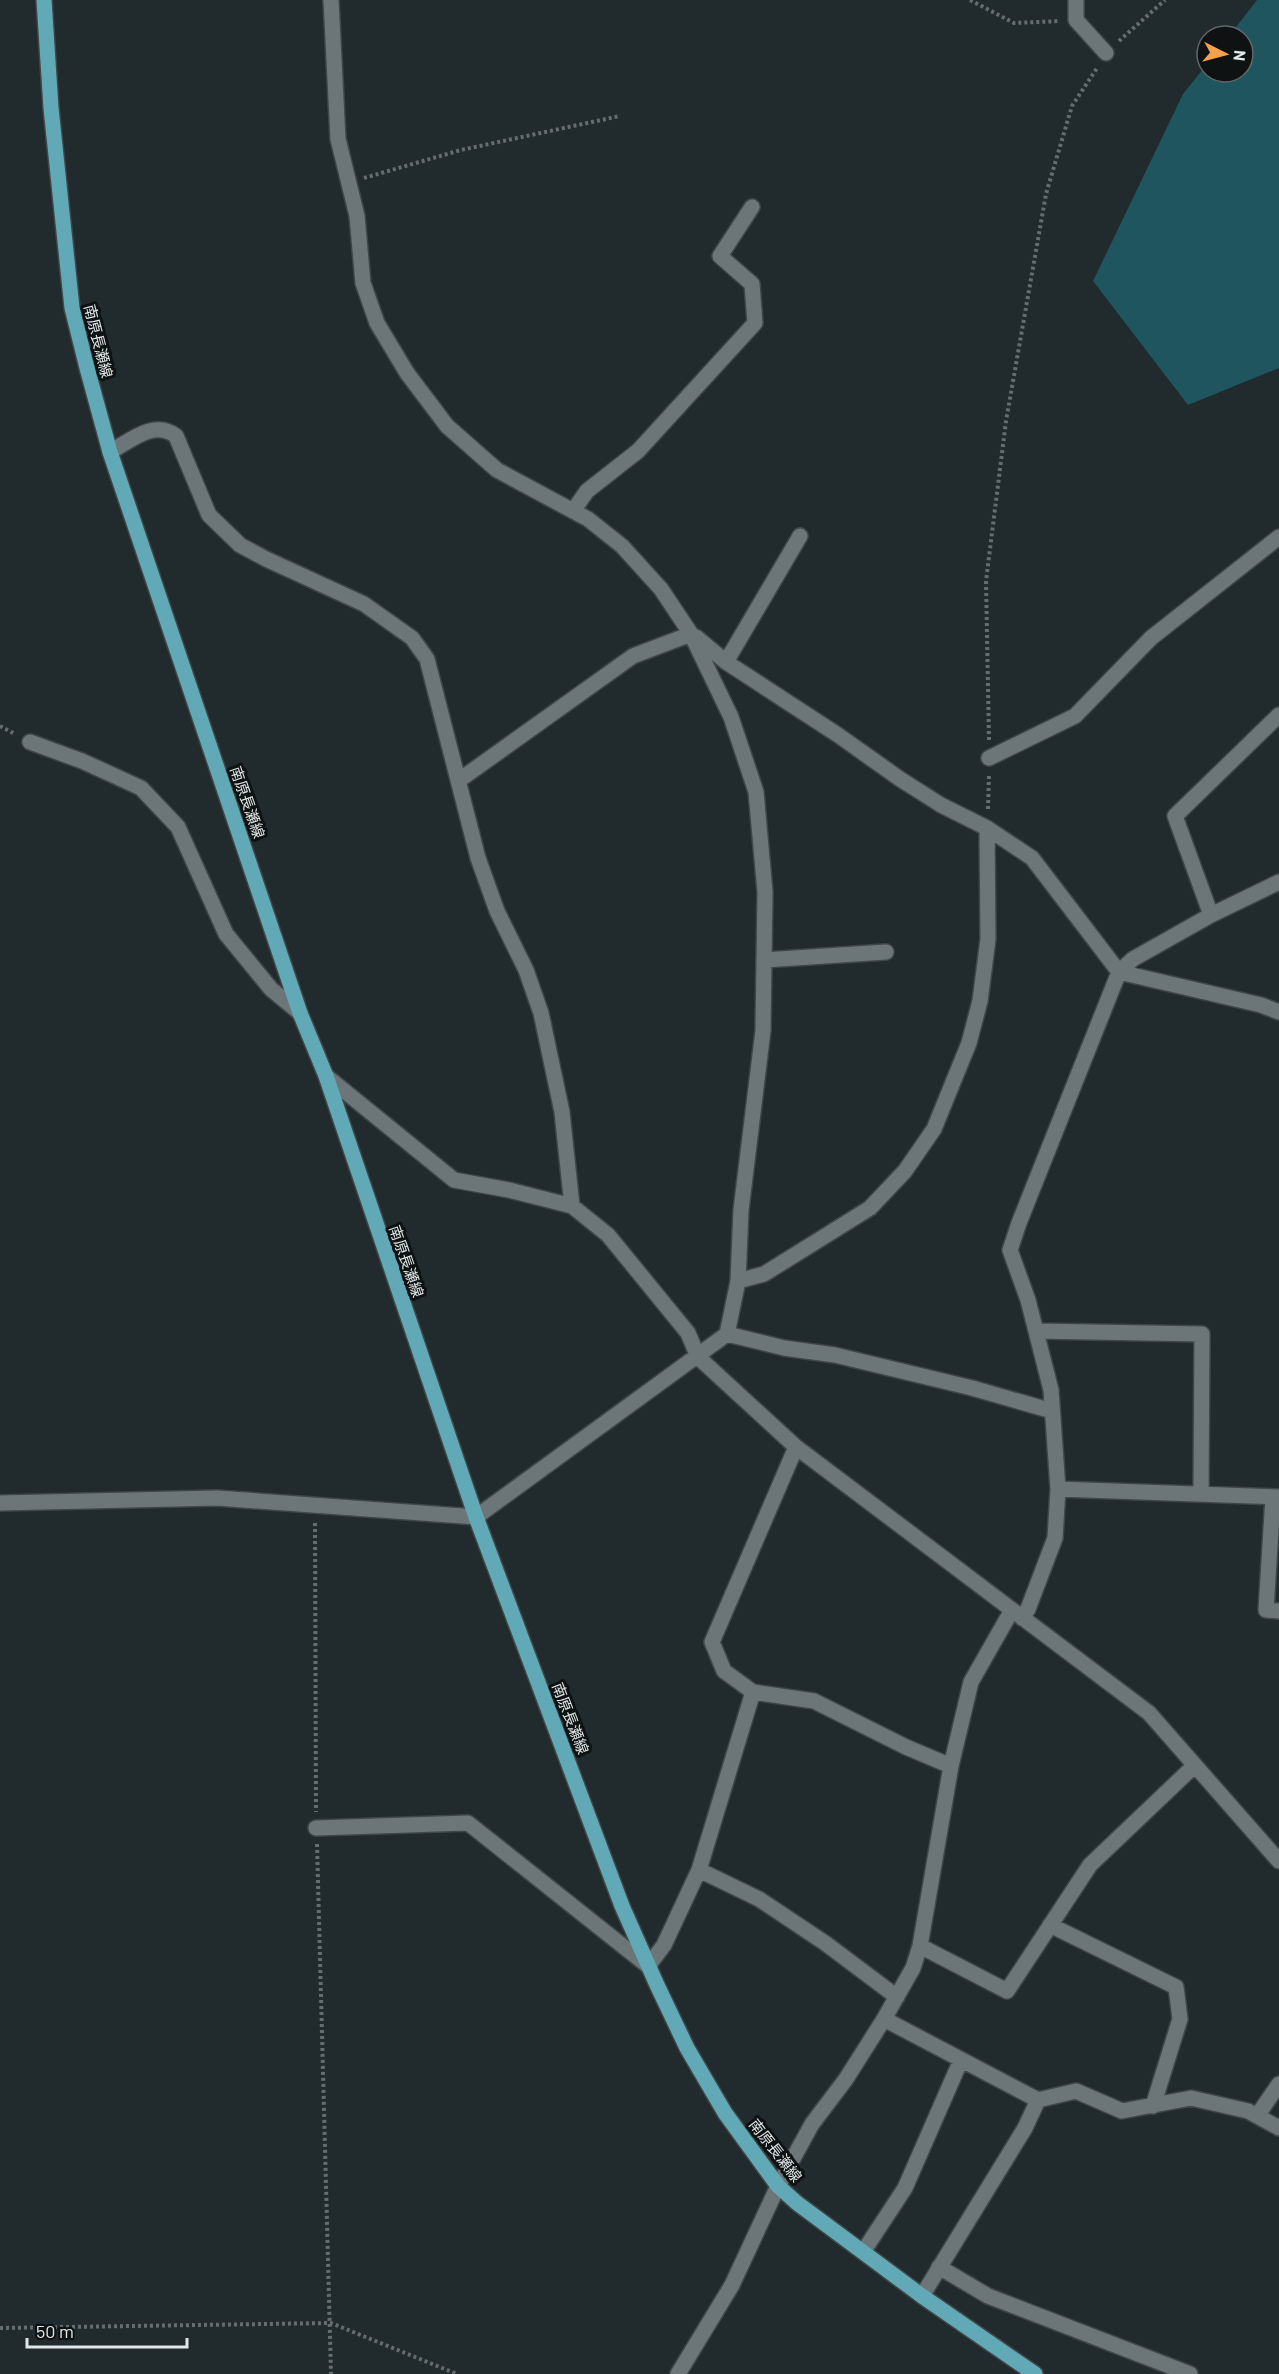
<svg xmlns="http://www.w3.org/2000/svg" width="1279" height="2374" font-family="Barlow,'Noto Sans JP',sans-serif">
	<rect width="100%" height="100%" fill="#212a2c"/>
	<!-- green -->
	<path fill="#1e555f" d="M1257,0h22v368l-91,37 -95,-124 90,-187 24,-30v8h36v-36h-14z"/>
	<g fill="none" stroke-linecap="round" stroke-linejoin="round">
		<!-- minor casing -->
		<g stroke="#3f4647" stroke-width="18">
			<path id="minor" d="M1076,0v20l30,33
				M110,452c20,-11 44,-33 66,-16l33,79 31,30 26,14 98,45 48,34 15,21 51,199 19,53 29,59 15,43 21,99 10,94
				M573,511l14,-20 51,-40 117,-128 -3,-39 -32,-28 32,-49
				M696,637l30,25 112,73 62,44 41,26 46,23 45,30 87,114 142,33 18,7
				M726,662l74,-126
				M30,742l52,19 59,27 37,39 48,107 45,55 29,24
				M989,758l86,-42 76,-78 128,-101
				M458,781l175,-125 58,-22
				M1211,915l-36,-99 104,-101
				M764,960l122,-8
				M326,1076l128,104 55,10 63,16 36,29 80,98 10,24 98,90 353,266 130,148
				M738,1281l26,-7 106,-66 35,-37 29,-42 35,-86 11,-42 8,-62 -1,-111
				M1036,1331l166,3 -1,160
				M727,1334l57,14 51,7 137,33 80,23
				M796,1447l-84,195 12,29 29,21 61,9 92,46 45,19
				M1058,1489l221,8
				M1273,1497l-7,113 13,1
				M0,1503l217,-5 259,19 251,-183 11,-53 3,-71 22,-179 2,-139 -9,-100 -25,-75 -40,-83 -30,-45 -39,-43 -34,-27 -91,-49 -50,-44 -40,-53 -30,-50 -14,-40 -6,-67 -19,-77 -7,-139
				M1022,1618l6,-9 27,-71 3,-49 -7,-99 -23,-90 -18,-50 9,-27 100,-251 14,-13 78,-44 68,-33
				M753,1692l-54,178 60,29 66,44 72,54
				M316,1828l152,-5 180,143 16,-21 35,-75
				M1050,1925l126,62 4,32 -27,87
				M920,1946l87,45 83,-126 104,-99
				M884,2019l154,81 38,-9 46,20 69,-13 57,13 31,17
				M1257,2116l22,-32
				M863,2252l42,-64 56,-128
				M939,2267l49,29 202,78
				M922,2296l103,-168 13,-28
				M678,2374l54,-89 46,-99 34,-62 34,-45 38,-60 29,-51 7,-22 31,-180 20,-84 41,-72"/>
		</g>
		<!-- major casing -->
		<g stroke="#3f4647" stroke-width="18">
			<path id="major" d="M44,0l7,108 21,200 15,60 23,84 190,561 26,63 150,441 146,389 35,79 30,63 38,65 53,73 19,17 125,93 113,78"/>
		</g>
		<!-- path -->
		<path stroke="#656d6e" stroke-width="4" stroke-dasharray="3 3" stroke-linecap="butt" d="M970,0l44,23 46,-2
			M1119,41l46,-41
			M364,178l97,-28 159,-34
			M0,726l15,8
			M989,740l-3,-159 20,-160 40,-227 26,-88 25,-38
			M988,809l1,-34
			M315,1523l1,289
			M317,1844l14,530
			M0,2328l331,-5 126,51"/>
		<!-- minor -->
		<use href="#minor" stroke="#6c7678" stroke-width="15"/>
		<!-- major -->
		<use href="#major" stroke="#61a9b7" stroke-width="15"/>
	</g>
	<g text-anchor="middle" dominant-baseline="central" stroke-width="6" stroke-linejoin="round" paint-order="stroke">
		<!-- street labels -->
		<g font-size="15" fill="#e2e7e8" stroke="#0e1213">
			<text transform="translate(99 341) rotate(76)">南原長瀬線</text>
			<text transform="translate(248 802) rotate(71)">南原長瀬線</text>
			<text transform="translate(407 1261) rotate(71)">南原長瀬線</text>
			<text transform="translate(571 1718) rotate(69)">南原長瀬線</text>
			<text transform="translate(776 2150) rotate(52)">南原長瀬線</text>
		</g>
	</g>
	<!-- north arrow -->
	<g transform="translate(1225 54) rotate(96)"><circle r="28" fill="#0e1213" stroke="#636768" stroke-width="1.5"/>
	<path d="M0-4.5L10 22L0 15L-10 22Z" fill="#f8a14b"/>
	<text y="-9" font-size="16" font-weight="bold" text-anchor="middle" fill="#e2e7e8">N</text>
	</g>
	<!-- scale -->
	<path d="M27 2338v9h160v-9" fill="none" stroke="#e2e7e8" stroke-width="3"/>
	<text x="36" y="2338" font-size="18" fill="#e2e7e8" stroke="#0e1213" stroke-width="4.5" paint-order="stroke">50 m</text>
</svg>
